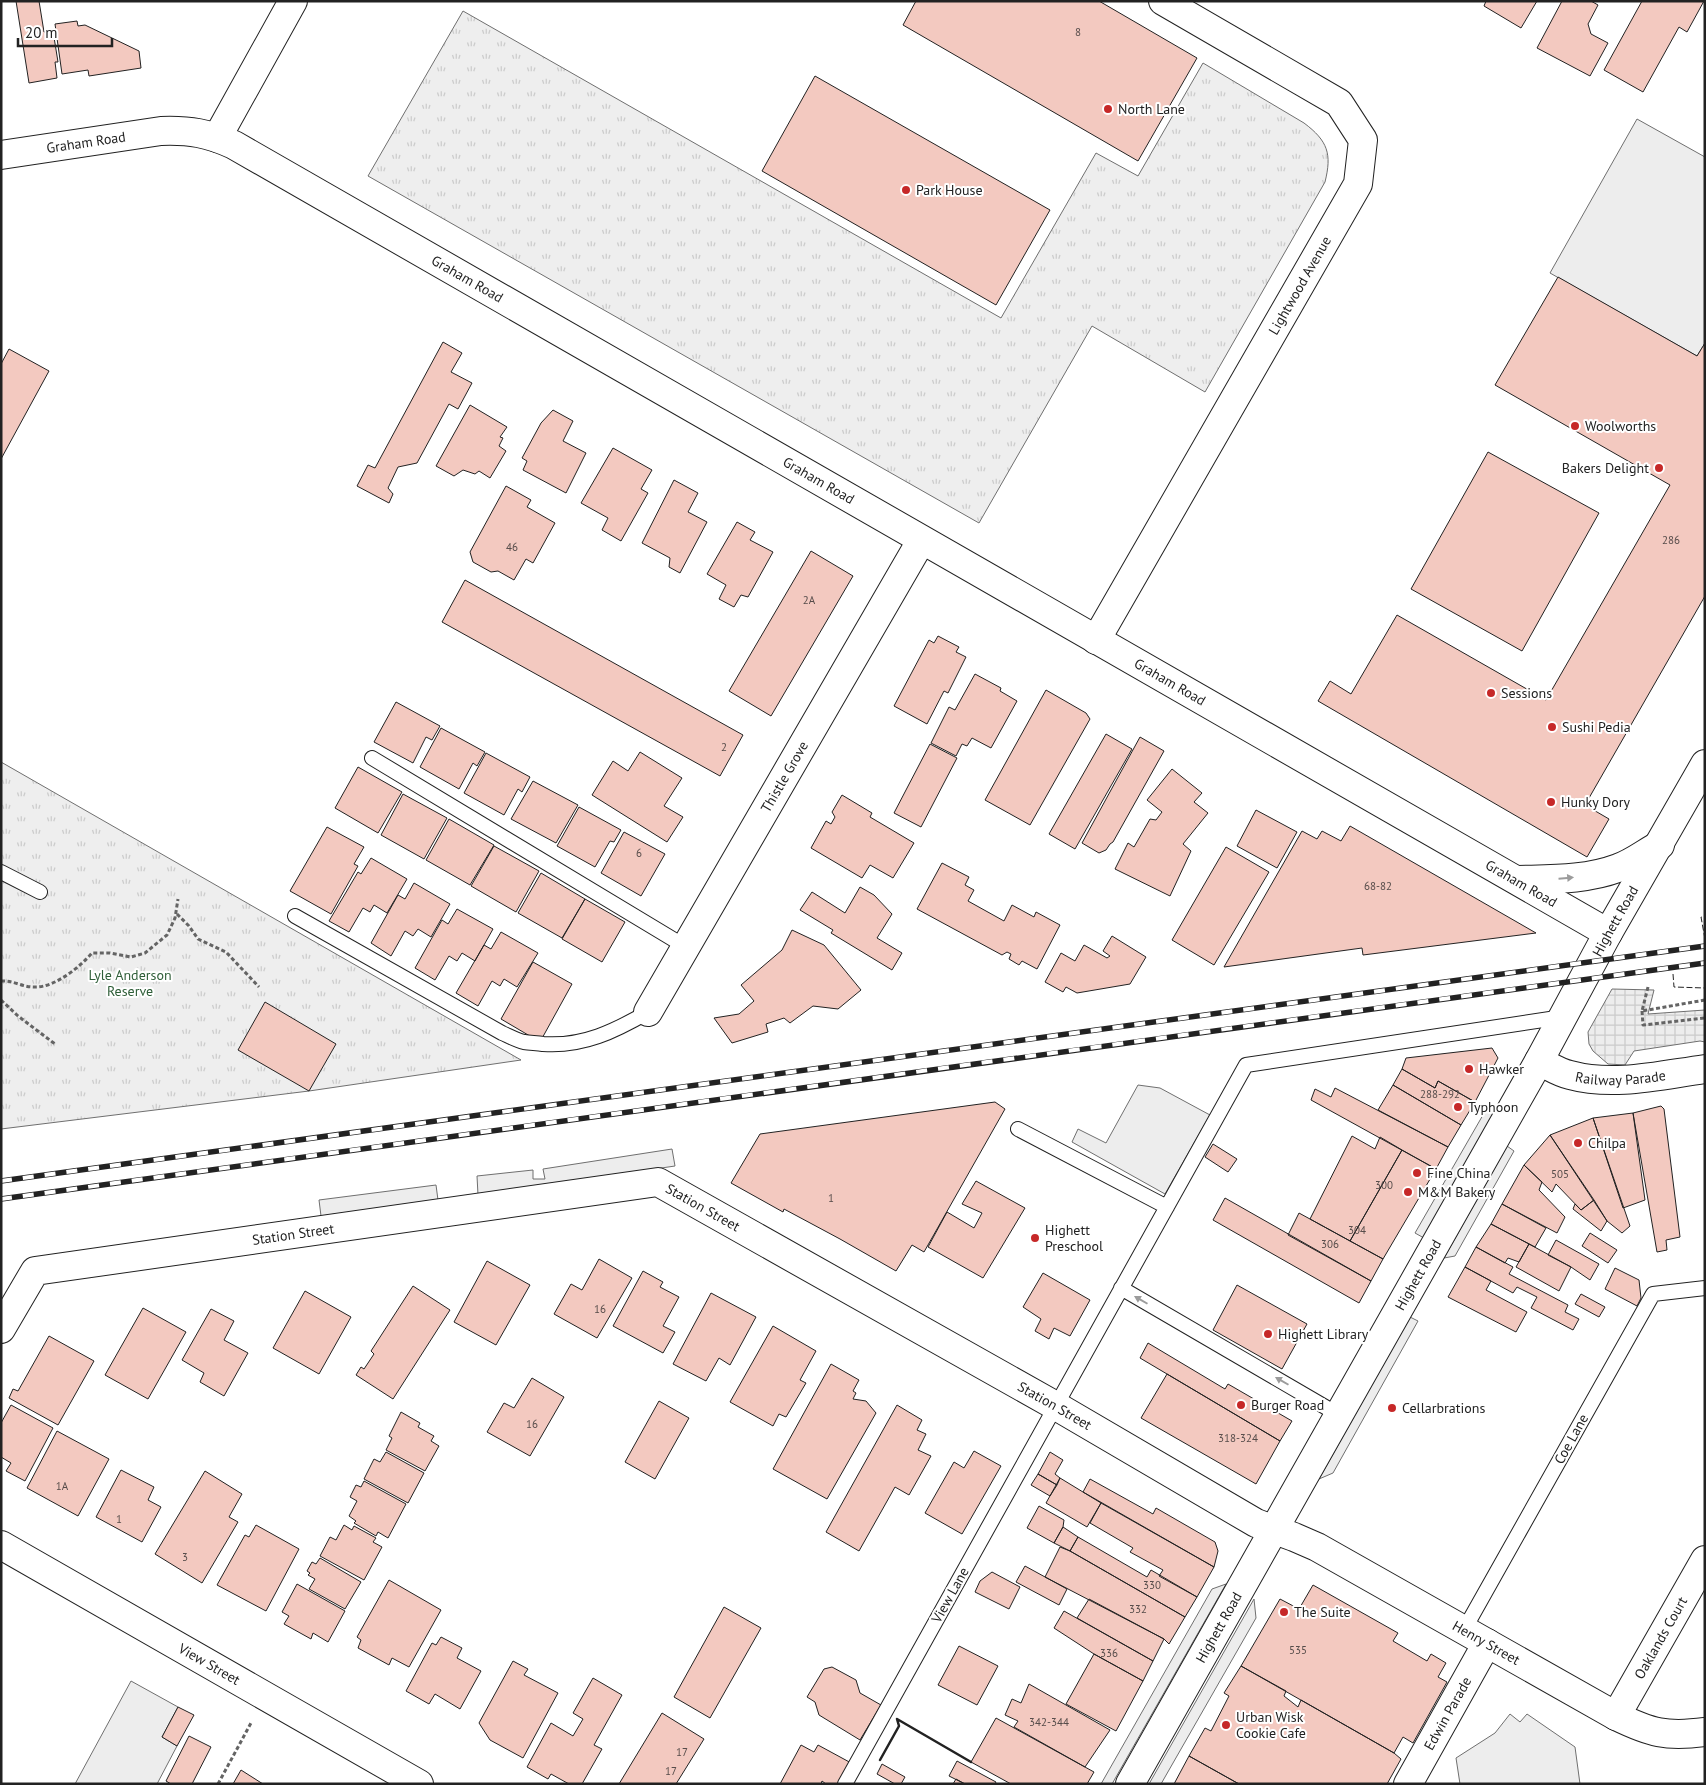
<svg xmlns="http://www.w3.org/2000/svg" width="1706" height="1785" font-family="'PT Sans',sans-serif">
	<defs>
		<pattern id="park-tufts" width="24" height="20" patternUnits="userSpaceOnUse" patternTransform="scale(1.25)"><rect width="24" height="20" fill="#eee"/><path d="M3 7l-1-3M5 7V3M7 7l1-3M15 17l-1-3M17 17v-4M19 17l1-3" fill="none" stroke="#ccc"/></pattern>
		<pattern id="plaza-grid" width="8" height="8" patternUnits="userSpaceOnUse" patternTransform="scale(1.25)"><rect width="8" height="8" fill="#ededed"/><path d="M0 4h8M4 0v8" fill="none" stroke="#cbcbcb"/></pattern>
	</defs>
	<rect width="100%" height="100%" fill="#fff"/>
	<!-- park -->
	<path fill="url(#park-tufts)" stroke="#6f6f6f" d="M463,11l538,307 95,-165 42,23 65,-113 101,60c24,18 28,31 21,59l-120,210 -113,-66 -113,197 -611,-347z
		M1,762l520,298 -212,31 -308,38z"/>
	<!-- parking -->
	<path fill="#ededed" stroke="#6f6f6f" d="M1637,119l68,38v186l-8,13 -147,-83z
		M1138,1085l22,3 50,27 -45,79 -93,-52 6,-13 28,14z
		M1487,1108l8,4 -71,126 -9,-5z
		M1507,1146l7,5 -59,105 -11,2z
		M672,1149l3,17 -197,29 -1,-19 56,-6v9h12l-2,-10z
		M436,1185l2,15 -117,16 -2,-16z
		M1410,1317l8,4 -85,152 -14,6z
		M1226,1584l-114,200h-11l111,-195z
		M1254,1599l2,19 -95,166h-12z
		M131,1681l47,26 -16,30 15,9 -20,38h-82z
		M1510,1714l10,8 7,-8 48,33 5,37h-120l-4,-26 39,-25z"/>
	<!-- plaza -->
	<path fill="url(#plaza-grid)" stroke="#6f6f6f" d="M1612,989l42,1 -6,24 57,-4v32l-5,-1 -66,10 -9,14 -17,-1 -15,-13 -4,-7 -1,-12z"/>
	<!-- building -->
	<path fill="#f3c9c0" stroke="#222" d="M16,1h23l5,31 9,-1 5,31h-3l2,16 -28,5z
		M916,1h183l98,57 -59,103 -235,-136z
		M1486,1h51l-16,27 -37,-22z
		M1562,1h29l7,4 -10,19 3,10 17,9 -18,33 -53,-28z
		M1642,1h62l-17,31 -8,-5 -36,65 -39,-22z
		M77,21l1,5 7,-1 54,26 2,17 -52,8 -1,-6 -26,4 -7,-50z
		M815,76l235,134 -54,95 -234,-134z
		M1558,277l139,79 8,-13v253l-120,209 24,14 -22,38 -269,-156 12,-20 21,13 46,-79 149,85 124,-215 -175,-100z
		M443,342l19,11 -11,19 21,11 -14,26 -9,-5 -32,59 -19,4 -10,21 5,6 -4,9 -32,-17 11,-21 7,3z
		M9,349l40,22 -48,88v-95z
		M470,405l37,22 -7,10 3,1 -4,8 7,5 -16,27 -11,-7 -4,3 -12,-4 -9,6 -18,-10z
		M553,410l20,11 -10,20 23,12 -20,40 -43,-23 4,-9 -5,-3 19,-35z
		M613,448l39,22 -11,19 7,4 -27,48 -19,-11 6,-12 -27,-15z
		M1488,452l111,61 -77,138 -111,-62z
		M674,480l24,13 -10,19 19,10 -27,51 -11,-6 1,-9 -28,-15z
		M506,486l25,14 -4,7 28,16 -22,40 -7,-4 -12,21 -16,-9 -7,1 -18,-10 -3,-10z
		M737,522l18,10 -5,8 23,12 -25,45 -7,-2 -7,12 -15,-8 7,-14 -19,-11z
		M811,551l42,25 -82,140 -42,-25z
		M465,580l278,155 -23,41 -278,-154z
		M938,636l21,11 -3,5 10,5 -18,36 -4,-2 -17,33 -33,-18 35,-66 5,3z
		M975,674l26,14 -1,3 17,10 -26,47 -19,-10 -5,8 -5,-2 -6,12 -25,-13 18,-36 6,3z
		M1046,690l40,23 4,6 -60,106 -45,-25z
		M396,702l44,24 -8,14 -6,-3 -13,26 -39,-21z
		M441,728l44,24 -8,14 -4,-3 -14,26 -39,-22z
		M1106,734l26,15 -57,100 -26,-15z
		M1140,737l24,14 -51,91 -3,2 -4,6 -7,3 -17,-10z
		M930,744l27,14 -36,69 -27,-14z
		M640,752l42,26 -18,28 19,11 -16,25 -75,-47 21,-34 15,10z
		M486,753l44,24 -8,15 -4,-3 -14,26 -40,-22z
		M358,767l44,25 -24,41 -43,-25z
		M1172,769l30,24 -8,9 14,11 -25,31 8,7 -21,45 -55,-27 13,-26 6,4 16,-28 6,1 6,-8 -15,-12z
		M533,781l45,24 -22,38 -45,-24z
		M403,794l44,24 -23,41 -43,-24z
		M842,795l30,18 -2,4 44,26 -21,35 -23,-13 -8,13 -51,-30 15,-27 5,3 4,-7 -3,-5z
		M579,807l42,23 -7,12 -4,-1 -15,26 -38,-21z
		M1256,810l41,22 -20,36 -40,-22z
		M449,819l45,26 -24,40 -44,-25z
		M1350,826l186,107 -173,22 -1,-7 -138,19 78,-136 15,8 5,-8 19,10z
		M327,827l37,20 -10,17 4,2 -27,48 -41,-23z
		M624,832l41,22 -24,42 -40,-23z
		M494,846l45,25 -23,41 -45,-26z
		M1226,847l43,25 -55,93 -42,-25z
		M371,858l36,21 -20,34 -13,-8 -4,7 -7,-4 -14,24 -20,-11 29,-49 3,2z
		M942,863l27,14 -4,8 9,5 -6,11 36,20 8,-16 22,12 2,-5 24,13 -23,44 -15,-8 -3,4 -10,-6 2,-5 -4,-2 -5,3 -85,-46z
		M541,873l44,26 -23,39 -44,-25z
		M414,883l36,21 -19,33 -13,-8 -5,7 -8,-5 -14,25 -20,-13 27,-48 7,4z
		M860,887l14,8 18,19 -15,24 25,15 -10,17 -61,-37 2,-3 -33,-20 12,-18 33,21z
		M585,899l40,23 -23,40 -40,-23z
		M457,909l36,20 -18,32 -13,-8 -5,8 -8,-5 -14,24 -20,-12 27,-48 6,4z
		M792,930l32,15 37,45 -23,19 -25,-3 -23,17 -6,-5 -18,6 2,8 -36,11 -18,-25 25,-4 15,-13 -13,-16 41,-35z
		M501,932l37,21 -21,34 -13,-8 -4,7 -8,-5 -14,25 -22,-13 28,-48 7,4z
		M1112,936l34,21 -16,27 -53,9 -11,-6 -3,5 -18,-10 16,-29 14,8 9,-16 23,13 3,-2 -7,-5z
		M533,962l39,22 -32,58 -39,-23z
		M265,1002l71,42 -27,47 -71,-41z
		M1492,1048l6,10 -23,44 -37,-21 -3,7 -33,-19 4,-11z
		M1402,1069l33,19 3,-7 37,21 -14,23 -68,-40z
		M1393,1085l68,40 -13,22 -70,-37z
		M1335,1088l113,59 -12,22 -125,-69 4,-11 16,8z
		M995,1102l10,7 -81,143 -12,-7 -16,26 -56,-32 -56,-30 -1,3 -52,-29 29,-49z
		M1661,1106l3,3 16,128 -14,3 1,10 -10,2 -24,-139z
		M1633,1113l12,87 -22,8 -30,-90z
		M1593,1118l37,108 -8,7 -15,-12 -57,-86z
		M1550,1135l44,65 -13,10 -25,-26 -4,8 -28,-27z
		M1352,1136l23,13 5,-12 22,13 -52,91 -40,-22z
		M1213,1144l24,15 -9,13 -23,-15z
		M1402,1150l34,19 -53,90 -33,-18z
		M1524,1165l18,17 -3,8 26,27 -8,16 -55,-29z
		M976,1181l49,27 -42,70 -55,-31 19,-35 27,16 8,-15 -20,-9z
		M1225,1198l146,83 -12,22 -146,-83z
		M1594,1200l13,21 -6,10 -28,-22 2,-5 6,6z
		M1502,1204l44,24 -11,19 -44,-23z
		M1299,1213l84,46 -12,22 -83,-46z
		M1491,1224l38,20 -10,18 -11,-4 -3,5 -29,-16z
		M1590,1233l27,17 -9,13 -26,-17z
		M1556,1240l43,24 -9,16 -19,-13 -23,-12z
		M1529,1244l42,23 -12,24 -43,-24z
		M1476,1247l37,20 -4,7 59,31 -3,7 14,7 -6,11 -42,-22 6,-11 -20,-10 -4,6 -48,-26z
		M599,1259l33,19 -35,60 -43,-24 17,-30 11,6z
		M487,1261l43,24 -34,60 -42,-23z
		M1465,1267l26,14 -5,9 41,22 -11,20 -68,-35z
		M1615,1268l24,12 2,18 -4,8 -32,-17z
		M643,1271l20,11 -3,5 19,10 -16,29 12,6 -12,21 -50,-27z
		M1043,1273l47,27 -20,36 -16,-8 -5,11 -14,-8 6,-12 -18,-12z
		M1237,1285l70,39 -25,45 -69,-39z
		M413,1286l37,24 -57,89 -37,-24 5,-8 3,2 10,-15 -3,-3z
		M305,1291l46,26 -32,57 -46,-26z
		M711,1293l45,24 -26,48 -11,-7 -13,23 -33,-17z
		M1581,1294l24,13 -6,10 -24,-13z
		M143,1308l43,24 -38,67 -43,-24z
		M211,1309l23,12 -10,19 24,13 -24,43 -24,-14 4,-9 -22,-13z
		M773,1326l43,25 -16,29 6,3 -20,34 -7,-3 -6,12 -43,-24z
		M49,1336l45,25 -36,64 -49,-27 4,-9 5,2z
		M1148,1343l77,46 3,-5 64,37 -12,20 -140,-83z
		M831,1364l28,16 -6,11 3,2 -3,6 13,2 10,12 -49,86 -54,-30z
		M1167,1374l113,67 -24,43 -115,-66z
		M532,1378l32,19 -34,59 -43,-24 17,-29 10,5z
		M659,1401l30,17 -34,61 -30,-17z
		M11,1405l42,23 -28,53 -19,-10 5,-8 -10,-6v-34z
		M897,1405l25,15 -5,10 9,4 -8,16 13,6 -22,39 -14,-8 -36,64 -33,-19z
		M401,1412l19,11 -2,4 16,9 -3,5 8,5 -14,25 -39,-21 6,-12 -3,-2z
		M57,1431l52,28 -31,57 -51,-28z
		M974,1451l27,15 -39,68 -37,-21 29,-51 10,6z
		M386,1452l38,21 -16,30 -44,-24 10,-20 6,3z
		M1050,1452l13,8 -8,14 5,4 -3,7 -19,-11z
		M121,1470l33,17 -6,13 13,7 -19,35 -46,-25z
		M205,1471l37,23 -13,23 9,5 -36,61 -47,-29z
		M1038,1474l19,11 -7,11 -19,-11z
		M1060,1478l41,25 -14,24 -41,-24z
		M1090,1479l63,35 3,-6 59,34 3,9 -4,16 -131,-75z
		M364,1481l42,23 -18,34 -10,-6 -2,4 -22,-13 2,-2 -7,-5 8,-15 -7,-4 6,-12 5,2z
		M1101,1503l113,64 -17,30 -38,-21 4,-6 -33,-18 3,-4 -43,-25z
		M1039,1506l25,14 -1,7 -9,16 -27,-15z
		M256,1525l43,24 -33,62 -49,-26 28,-50 4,2z
		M344,1525l8,5 2,-4 22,12 -3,4 9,5 -18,33 -44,-24 10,-19 6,3z
		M1063,1527l15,10 -8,14 -16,-8z
		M1078,1537l69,40 4,-7 46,27 -12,20 -115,-66z
		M1060,1547l10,4 115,66 -16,27 -5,-5 -119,-62z
		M320,1558l41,24 -16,27 -36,-20 6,-10 -7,-4 2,-2 -3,-2 5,-9 4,2z
		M1025,1566l42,23 -8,16 -43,-23z
		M992,1572l28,15 -11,22 -34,-17 5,-11z
		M389,1580l52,30 -32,57 -17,-9 -3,7 -31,-17 3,-8 -4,-3z
		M297,1584l48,27 -17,31 -15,-9 -2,6 -27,-15 5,-8 -7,-4z
		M1313,1585l85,48 -5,8 34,20 4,-7 15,9 -8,14 9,5 -34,61 -10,-6 -9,16 -153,-87 39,-67 19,10z
		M1089,1599l75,40 -11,22 -76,-43z
		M724,1607l37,21 -51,90 -36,-21z
		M1064,1611l89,50 -10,20 -49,-27 -40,-26z
		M441,1637l21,11 -5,10 24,13 -21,38 -25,-15 -6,10 -23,-13 26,-48 4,2z
		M959,1646l39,20 -21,39 -39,-20z
		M1094,1654l49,27 -27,50 -50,-27z
		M513,1661l15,8 -4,6 34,18 -35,65 -33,-18 -11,-17z
		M1241,1666l45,25 -2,5 14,11 3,-7 93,53 7,6 -14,25h-148l-50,-28 16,-28 6,3 18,-35 -5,-3z
		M832,1667l24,13 4,13 21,12 -21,35 -41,-25 -4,-13 -8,-5 17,-28z
		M593,1678l29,17 -28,50 8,4 -20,35h-13l-18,-10 -3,5 -21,-12 24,-44 22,13 10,-17 -10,-6z
		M1029,1684l81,46 -25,37 -71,-40 4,-6 -13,-6 7,-16 9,4z
		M178,1707l16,8 -17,31 -15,-9z
		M662,1713l42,26 -28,45h-57z
		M996,1718l98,54 -7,12h-76l-40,-22z
		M189,1736l22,11 -19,37h-21l-5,-3z
		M801,1745l13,7 4,-7 35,19 -11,20h-16l-4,-3 -1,3h-41z
		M1189,1756l50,28h-65z
		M957,1761l39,21 -1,2h-30l-16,-8z
		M882,1764l23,13 -4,7h-6l-18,-10z
		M241,1770l22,14h-30z
		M956,1779l9,5h-12z"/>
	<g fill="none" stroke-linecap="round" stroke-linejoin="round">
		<!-- service casing -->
		<g stroke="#222" stroke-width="16">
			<path id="service" d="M372,758l314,189
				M1,872l39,20
				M295,916l207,117c7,3 14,7 22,9 6,1 13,1 19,2 40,3 72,-13 105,-32
				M1018,1129l149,78
				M1121,1288l218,127
				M1464,1630l189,-336 52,-6
				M845,1784l401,-719 317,-48"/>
		</g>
		<!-- minor casing -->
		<g stroke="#222" stroke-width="30">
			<g id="minor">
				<path d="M217,138l76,-137"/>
				<path id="s1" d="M1,155l160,-24c29,-1 47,2 73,14l1374,788"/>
				<path id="s2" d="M1096,640l262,-456 5,-44 -24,-37 -176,-102"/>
				<path d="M1518,880c34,-1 68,0 100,-12 15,-5 28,-16 42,-23"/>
				<path id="s3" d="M648,1012l273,-471"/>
				<path id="s4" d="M1539,1061c10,5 21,12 31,14 44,12 91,0 135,-6"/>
				<path id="s5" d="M1,1329l34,-58 623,-89 398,224 200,117 38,14 23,10 299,169c35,17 50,21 89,16"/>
				<path id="s6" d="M1,1545l418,239"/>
				<path id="s7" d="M1616,1716l89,-156"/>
				<path id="s8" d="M1408,1784l79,-141"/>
			</g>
		</g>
		<!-- tertiary casing -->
		<g stroke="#222" stroke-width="30">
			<g id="tertiary">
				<path id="s9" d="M1130,1784l409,-723 69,-128 97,-169"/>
			</g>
		</g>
		<!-- path -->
		<path stroke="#646464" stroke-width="3" stroke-dasharray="4 2.5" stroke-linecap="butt" d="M177,914l12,12 9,13 28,13 33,35
			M1,981c12,-1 23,7 35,6 19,0 44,-20 56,-34h18l21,4 14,-4 22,-18 8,-17 3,-19
			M1648,987l-6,24 63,-11
			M1,1000l17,16 37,28
			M1642,1011l1,14 62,-7
			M218,1784l33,-61"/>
		<!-- service -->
		<use href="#service" stroke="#fff" stroke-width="14"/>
		<!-- minor -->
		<use href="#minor" stroke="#fff" stroke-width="28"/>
		<!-- tertiary -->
		<use href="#tertiary" stroke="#fff" stroke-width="28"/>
		<!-- rail casing -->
		<g stroke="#222" stroke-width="5.5">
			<path id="rail" d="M1,1181l1704,-235
				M1,1199c568,-79 1136,-158 1704,-236"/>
		</g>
		<!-- rail -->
		<use href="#rail" stroke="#fff" stroke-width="4" stroke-dasharray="11" stroke-linecap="butt"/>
		<!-- fence -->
		<path stroke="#222" stroke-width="1" stroke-dasharray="6 2.5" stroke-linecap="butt" d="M1705,939l-4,-22h4
			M1673,974l1,13 31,1"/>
		<!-- wall -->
		<path stroke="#222" stroke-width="2.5" d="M880,1760l19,-34 -2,-7 74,43"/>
	</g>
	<!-- one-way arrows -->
	<defs><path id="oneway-solid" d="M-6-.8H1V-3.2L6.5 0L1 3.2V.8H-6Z" transform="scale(1.25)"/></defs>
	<g fill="#9c9c9c">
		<use href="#oneway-solid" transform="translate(1566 878) rotate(-5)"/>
		<use href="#oneway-solid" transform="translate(1141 1300) rotate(-150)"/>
		<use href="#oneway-solid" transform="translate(1282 1381) rotate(-150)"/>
	</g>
	<!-- markers -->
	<g fill="#c62828" stroke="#fff" stroke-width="2">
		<circle cx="1108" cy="109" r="5"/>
		<circle cx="906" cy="190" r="5"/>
		<circle cx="1575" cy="426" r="5"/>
		<circle cx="1659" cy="468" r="5"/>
		<circle cx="1491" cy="693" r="5"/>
		<circle cx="1552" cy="727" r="5"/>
		<circle cx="1551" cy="802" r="5"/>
		<circle cx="1469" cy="1069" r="5"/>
		<circle cx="1458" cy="1107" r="5"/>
		<circle cx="1578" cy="1143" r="5"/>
		<circle cx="1417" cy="1173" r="5"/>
		<circle cx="1408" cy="1192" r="5"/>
		<circle cx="1035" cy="1238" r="5"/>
		<circle cx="1268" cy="1334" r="5"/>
		<circle cx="1241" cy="1405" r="5"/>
		<circle cx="1392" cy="1408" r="5"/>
		<circle cx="1284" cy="1612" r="5"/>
		<circle cx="1226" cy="1725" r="5"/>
	</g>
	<g text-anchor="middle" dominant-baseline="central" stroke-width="4" stroke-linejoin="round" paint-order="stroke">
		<!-- number labels -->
		<g font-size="11" fill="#564c4a">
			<text x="1078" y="32">8</text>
			<text x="1671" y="540">286</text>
			<text x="512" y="547">46</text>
			<text x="809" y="600">2A</text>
			<text x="724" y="747">2</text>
			<text x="639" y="853">6</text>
			<text x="1378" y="886">68-82</text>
			<text x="1440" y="1094">288-292</text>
			<text x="1560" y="1174">505</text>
			<text x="1384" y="1185">300</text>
			<text x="831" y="1198">1</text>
			<text x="1357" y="1230">304</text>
			<text x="1330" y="1244">306</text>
			<text x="600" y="1309">16</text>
			<text x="532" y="1424">16</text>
			<text x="1238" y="1438">318-324</text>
			<text x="62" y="1486">1A</text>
			<text x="119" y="1519">1</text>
			<text x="185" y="1557">3</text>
			<text x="1152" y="1585">330</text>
			<text x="1138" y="1609">332</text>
			<text x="1298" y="1650">535</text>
			<text x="1109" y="1653">336</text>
			<text x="1049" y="1722">342-344</text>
			<text x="682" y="1752">17</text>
			<text x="671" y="1771">17</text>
		</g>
		<!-- poi labels -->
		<g font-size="14" fill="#222" stroke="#fff" text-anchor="start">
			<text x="1118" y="109">North Lane</text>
			<text x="916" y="190">Park House</text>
			<text x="1585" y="426">Woolworths</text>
			<text x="1649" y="468" text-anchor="end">Bakers Delight</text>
			<text x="1501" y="693">Sessions</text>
			<text x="1562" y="727">Sushi Pedia</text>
			<text x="1561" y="802">Hunky Dory</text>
			<text x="1479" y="1069">Hawker</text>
			<text x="1468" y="1107">Typhoon</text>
			<text x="1588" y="1143">Chilpa</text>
			<text x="1427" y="1173">Fine China</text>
			<text x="1418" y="1192">M&amp;M Bakery</text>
			<text x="1045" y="1230">Highett<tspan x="1045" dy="16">Preschool</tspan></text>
			<text x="1278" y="1334">Highett Library</text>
			<text x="1251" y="1405">Burger Road</text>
			<text x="1402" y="1408">Cellarbrations</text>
			<text x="1294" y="1612">The Suite</text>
			<text x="1236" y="1717">Urban Wisk<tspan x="1236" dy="16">Cookie Cafe</tspan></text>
		</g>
		<!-- street labels -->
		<g font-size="14" fill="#222" stroke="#fff">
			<text stroke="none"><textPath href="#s1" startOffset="86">Graham Road</textPath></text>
			<text stroke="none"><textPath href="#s1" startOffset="506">Graham Road</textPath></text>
			<text stroke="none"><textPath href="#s2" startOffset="409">Lightwood Avenue</textPath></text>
			<text stroke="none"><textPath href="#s1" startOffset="911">Graham Road</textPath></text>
			<text stroke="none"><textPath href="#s1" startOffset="1316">Graham Road</textPath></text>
			<text stroke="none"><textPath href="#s3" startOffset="272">Thistle Grove</textPath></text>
			<text stroke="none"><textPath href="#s1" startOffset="1721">Graham Road</textPath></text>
			<text stroke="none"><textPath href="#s9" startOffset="990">Highett Road</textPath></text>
			<text stroke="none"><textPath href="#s4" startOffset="85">Railway Parade</textPath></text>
			<text stroke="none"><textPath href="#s5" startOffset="748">Station Street</textPath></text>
			<text stroke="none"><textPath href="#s5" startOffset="328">Station Street</textPath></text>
			<text stroke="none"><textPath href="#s9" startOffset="585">Highett Road</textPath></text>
			<text stroke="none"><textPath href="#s5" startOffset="1152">Station Street</textPath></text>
			<text transform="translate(1571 1439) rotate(-61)">Coe Lane</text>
			<text transform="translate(950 1595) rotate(-61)">View Lane</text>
			<text stroke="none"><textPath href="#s9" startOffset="180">Highett Road</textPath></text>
			<text stroke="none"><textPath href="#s7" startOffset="90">Oaklands Court</textPath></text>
			<text stroke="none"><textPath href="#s5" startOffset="1645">Henry Street</textPath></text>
			<text stroke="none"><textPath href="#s6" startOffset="240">View Street</textPath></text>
			<text stroke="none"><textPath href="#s8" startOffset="81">Edwin Parade</textPath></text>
		</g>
		<!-- park labels -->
		<g font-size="14" fill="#2f5e38" stroke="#fff">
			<text x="130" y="975">Lyle Anderson<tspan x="130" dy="16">Reserve</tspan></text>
		</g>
	</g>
	<!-- border -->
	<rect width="1706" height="1785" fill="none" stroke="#222222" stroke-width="5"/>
	<!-- scale -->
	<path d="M18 38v8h94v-8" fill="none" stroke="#222222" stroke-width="2.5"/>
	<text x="25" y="38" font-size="15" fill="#222222" stroke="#ffffff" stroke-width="4" paint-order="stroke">20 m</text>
</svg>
